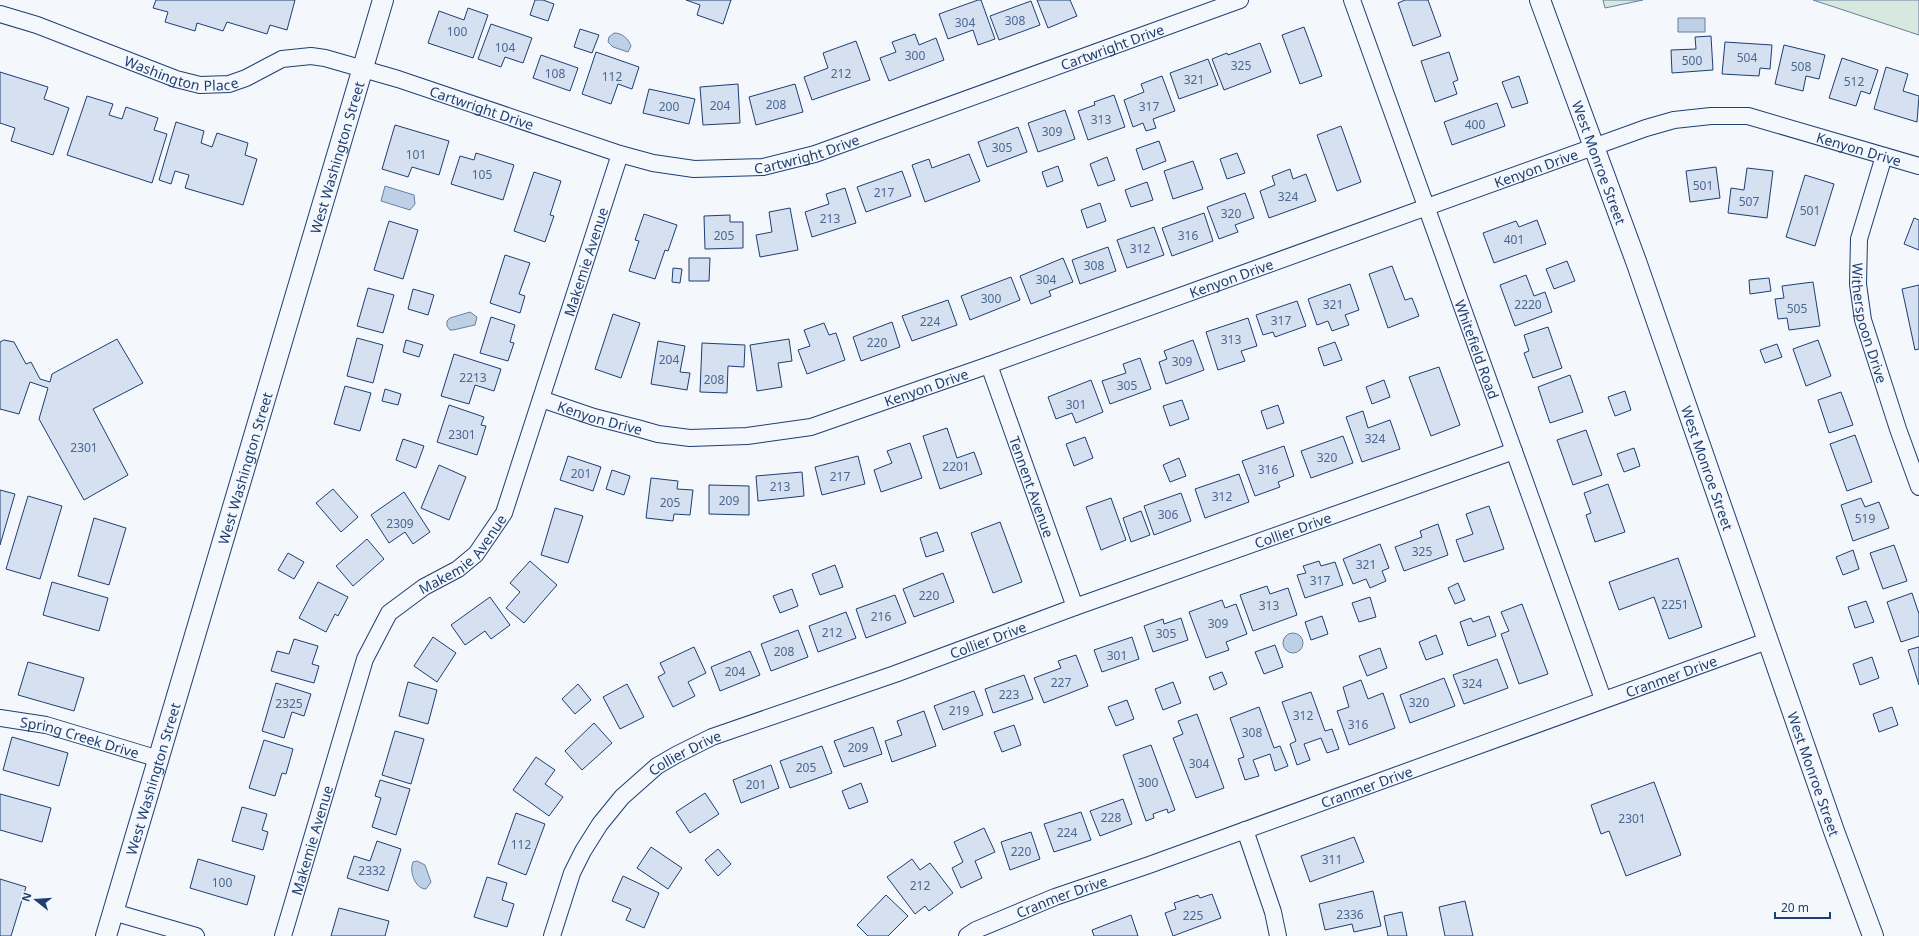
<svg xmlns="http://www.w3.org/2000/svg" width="1919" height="936" font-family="'Noto Sans',sans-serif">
	<rect width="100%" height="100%" fill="#f4f7fb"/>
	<!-- green -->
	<path fill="#d7e8df" stroke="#687fa3" d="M1603,0h40l-38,8z
		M1813,0h106v35z"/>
	<!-- water -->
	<path fill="#bed0e5" stroke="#687fa3" d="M1678,18h27v14h-27z
		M614,33c8,0 14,5 17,13l-3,6 -15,-5 -5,-5 1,-5z
		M385,186l29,9 1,9 -5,6 -29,-9z
		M470,312l7,5 -2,8 -22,5h-3l-3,-4v-5l3,-3z
		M1283 643a10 10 0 1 1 20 0a10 10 0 1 1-20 0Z
		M417,861l8,4 6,17 -5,7c-11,0 -17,-18 -13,-27z"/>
	<!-- building -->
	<path fill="#d5e0f0" stroke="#1d3f73" d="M156,0h139l-8,30 -17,-5 -3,9 -40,-12 -4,9 -26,-8 -2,8 -30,-9 3,-10 -15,-4z
		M535,0h8l11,4 -6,17 -18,-6z
		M686,0h45l-8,24 -26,-9 3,-10z
		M978,0h3l14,39 -17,6 -5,-15 -25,9 -9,-25z
		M1037,0h33l7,16 -29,12z
		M1405,0h23l13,36 -28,10 -15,-43z
		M1031,1l9,24 -41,15 -9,-24z
		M468,8l20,7 -15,43 -45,-15 11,-32 25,9z
		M491,24l41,14 -9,25 -18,-6 -4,10 -23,-8z
		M1304,27l18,49 -22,8 -18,-49z
		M580,29l19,6 -7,18 -18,-6z
		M915,34l4,11 17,-7 8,22 -55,21 -9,-23 16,-6 -4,-10z
		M1711,36l2,34 -41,3 -1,-23 25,-1 -1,-12z
		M856,41l14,39 -58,20 -8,-23 24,-9 -5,-15z
		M1725,42l47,3 -2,24 -10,-1 -1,8 -37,-2z
		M1260,43l11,29 -47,18 -12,-31 15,-6 1,2z
		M1784,45l41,10 -6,24 -13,-3 -3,15 -28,-7z
		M596,52l43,15 -7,22 -14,-5 -7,20 -29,-10z
		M1449,52l9,28 -5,2 4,12 -22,8 -14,-41z
		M541,55l37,13 -8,23 -37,-13z
		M1842,58l36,12 -8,24 -9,-3 -5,15 -27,-8z
		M1208,59l10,26 -39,14 -9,-26z
		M1886,67l22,7 -5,17 16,5 -2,26 -43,-13z
		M0,72l48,15 -4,12 25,9 -16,47 -42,-14 4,-13 -15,-5z
		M1162,76l13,35 -22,8 3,9 -10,3 -3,-8 -10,4 -9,-27 20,-8 -3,-8z
		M1519,76l9,27 -16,5 -10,-26z
		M738,84l2,39 -37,2 -3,-38z
		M795,84l8,28 -47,13 -7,-28z
		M649,89l46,10 -6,25 -46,-11z
		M1114,95l11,32 -37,13 -10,-29 17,-6 -1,-3z
		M87,96l26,8 -4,11 13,4 4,-12 32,11 -4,12 13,4 -15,49 -85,-28z
		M1497,103l8,23 -53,19 -8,-23z
		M1065,110l10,29 -37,13 -10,-29z
		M176,122l28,9 -3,12 11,4 5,-14 31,10 -3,12 12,4 -14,46 -58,-17 4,-13 -14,-4 -4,13 -12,-4z
		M395,125l54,16 -10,34 -27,-8 -4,10 -26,-8z
		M1341,126l20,56 -24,9 -20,-56z
		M1018,127l9,25 -40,15 -9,-25z
		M1159,141l7,20 -23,9 -7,-21z
		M476,153l38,12 -11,35 -52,-16 9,-28 14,4z
		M1237,153l8,20 -18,6 -7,-20z
		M969,154l11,27 -55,21 -13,-37 17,-6 3,9z
		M1107,157l8,23 -17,6 -8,-22z
		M1193,161l10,28 -30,10 -9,-28z
		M1058,166l5,15 -16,6 -5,-15z
		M1716,167l4,31 -30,4 -4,-31z
		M1747,168l26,3 -6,47 -39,-5 3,-25 13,2z
		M1290,169l3,10 13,-5 10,27 -47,17 -9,-27 15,-6 -3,-9z
		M902,171l9,25 -45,16 -9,-25z
		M534,172l27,9 -11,34 4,1 -9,26 -31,-11z
		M1805,175l29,9 -19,62 -29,-9z
		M1147,182l6,18 -22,7 -6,-17z
		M845,188l11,35 -44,14 -7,-25 24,-8 -3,-10z
		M1245,193l9,25 -19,7 3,7 -19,7 -12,-32z
		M1100,203l6,18 -19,7 -6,-18z
		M790,208l8,42 -38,7 -4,-22 16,-3 -3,-20z
		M1204,213l9,28 -41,15 -10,-28z
		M644,214l33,11 -9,26 -3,-1 -10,29 -26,-8 10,-30 -4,-1z
		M730,215v7h13v26l-38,1 -1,-33z
		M1914,218l5,2v30l-15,-6z
		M1537,220l9,24 -52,19 -11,-30 33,-12 3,6z
		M389,221l29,9 -15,49 -29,-9z
		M1154,227l10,28 -37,13 -10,-28z
		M1108,247l8,24 -36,13 -8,-24z
		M505,255l25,8 -11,31 6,2 -5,17 -30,-10z
		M689,258h21l-1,23h-20z
		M1063,258l10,24 -24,9 2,5 -20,8 -11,-28z
		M1567,261l8,20 -21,8 -8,-20z
		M1392,266l13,34 7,-2 7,18 -31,12 -19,-54z
		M673,268l9,1 -2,14 -8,-1z
		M1526,275l8,21 11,-4 7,20 -37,14 -15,-41z
		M1011,277l9,23 -50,20 -9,-24z
		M1769,278l2,13 -21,3 -1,-14z
		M1813,282l7,44 -31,4 -2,-12 -9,1 -3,-20 9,-1 -2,-12z
		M1350,284l9,26 -14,5 4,10 -17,6 -4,-10 -11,4 -9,-26z
		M1919,285v64l-4,1 -13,-61z
		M368,288l26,7 -11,38 -26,-7z
		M413,289l21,6 -6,20 -20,-6z
		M948,300l9,25 -45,16 -10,-25z
		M1297,301l9,25 -31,11 -2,-5 -10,3 -7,-20z
		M613,314l27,9 -19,55 -26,-9z
		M491,317l24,8 -5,17 4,1 -6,18 -28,-8z
		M1248,318l9,28 -16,5 4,10 -27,9 -12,-38z
		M892,322l8,25 -39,14 -8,-24z
		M824,323l5,12 7,-2 9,27 -38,14 -9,-24 12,-4 -6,-16z
		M1548,327l14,41 -29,10 -9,-25 5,-2 -5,-16z
		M357,338l26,7 -10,38 -26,-7z
		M117,339l26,44 -50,26 35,66 -44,25 -45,-81 9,-31 -18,-6 -11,32 -19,-5v-67l4,-2 10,2 12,22 5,-2 9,17 10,3 2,-8z
		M789,339l3,22 -14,2 4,24 -25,4 -7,-46z
		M406,340l17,5 -4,12 -16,-5z
		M1193,340l11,30 -38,14 -7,-22 8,-3 -3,-8z
		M1818,340l13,36 -25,10 -13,-37z
		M658,341l27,5 -5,26 10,1 -3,17 -36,-6z
		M1335,342l7,18 -18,6 -6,-18z
		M702,343l43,2 -1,22 -16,-1 -1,27 -27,-1z
		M1777,344l5,13 -17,6 -5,-13z
		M454,354l47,15 -7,22 -19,-6 -6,19 -28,-8z
		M1140,358l11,31 -41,15 -8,-23 24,-8 -3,-9z
		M1439,367l21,58 -29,11 -22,-59z
		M1570,375l13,37 -33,11 -12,-36z
		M1091,380l12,32 -27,11 -4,-10 -16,6 -8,-22z
		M1384,380l6,17 -18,7 -6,-17z
		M345,386l26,7 -11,38 -26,-7z
		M385,389l16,5 -3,11 -16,-4z
		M1625,391l6,19 -16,6 -7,-19z
		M1841,392l12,33 -24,8 -11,-33z
		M1182,400l7,19 -19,7 -7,-20z
		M449,405l35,12 -3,8 5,1 -9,29 -40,-13z
		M1278,405l6,18 -17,6 -6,-18z
		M1363,411l5,17 22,-8 10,29 -38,13 -16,-45z
		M947,428l10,30 17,-6 8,22 -42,15 -17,-53z
		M1586,430l16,45 -29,10 -16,-45z
		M1855,435l17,47 -25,9 -17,-47z
		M1343,436l10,27 -42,15 -10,-27z
		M1085,437l8,21 -19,8 -8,-22z
		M403,439l21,7 -8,22 -20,-8z
		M910,443l12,35 -41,14 -7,-22 18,-7 -5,-12z
		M1284,446l10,30 -16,6 2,5 -25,9 -13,-35z
		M1634,448l6,18 -16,6 -7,-18z
		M568,456l33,11 -8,24 -33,-11z
		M858,456l7,28 -43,11 -7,-28z
		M1179,458l7,18 -16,6 -7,-17z
		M439,465l27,12 -17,43 -28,-12z
		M612,470l18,6 -6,19 -18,-6z
		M802,472l2,24 -46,5 -2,-25z
		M1239,474l10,28 -44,16 -10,-29z
		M651,478l27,3 -1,8 16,1 -3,25 -16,-1 -1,7 -27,-3z
		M1608,484l17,48 -30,10 -9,-27 5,-2 -7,-20z
		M709,485l40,1v29l-40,-1z
		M333,489l25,28 -17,15 -25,-29z
		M0,490l15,4 -15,51z
		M404,492l26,40 -17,12 -8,-12 -16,11 -18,-28z
		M1181,493l10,28 -37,14 -10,-29z
		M28,496l34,10 -22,73 -34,-10z
		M1111,498l15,42 -25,10 -15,-43z
		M1861,498l4,9 14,-5 10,26 -36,13 -12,-36z
		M1489,506l15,43 -40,13 -8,-22 17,-6 -7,-20z
		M555,508l28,8 -15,47 -27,-8z
		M1141,511l9,24 -19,7 -8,-24z
		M94,518l32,10 -17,57 -31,-9z
		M1000,522l22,60 -29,11 -22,-60z
		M1438,524l10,31 -44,16 -9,-24 27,-10 -2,-6z
		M937,532l7,19 -18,6 -6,-19z
		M367,539l17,20 -31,27 -17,-20z
		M1380,544l9,24 -7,3 4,10 -16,7 -4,-9 -13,5 -10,-25z
		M1894,545l13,36 -24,8 -13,-36z
		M1853,550l6,19 -16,6 -7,-18z
		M288,553l16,9 -10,17 -16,-9z
		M1678,558l24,69 -33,12 -15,-42 -35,13 -10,-28z
		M530,561l27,24 -33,38 -18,-15 14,-16 -10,-9z
		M1319,561l2,5 14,-4 8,23 -38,13 -8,-23 9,-2 -3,-7z
		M835,565l8,22 -23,8 -8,-21z
		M943,573l11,29 -40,15 -11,-28z
		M52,582l56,16 -9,33 -56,-16z
		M318,582l30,15 -10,19 -3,-2 -9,18 -27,-14z
		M1458,583l7,17 -10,4 -7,-16z
		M1267,586l3,8 18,-6 9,27 -44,16 -13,-36z
		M792,589l6,17 -18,7 -7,-17z
		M1912,593l7,21v22l-18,6 -14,-40z
		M895,595l11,28 -40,15 -10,-29z
		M490,597l20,28 -19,14 -6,-8 -20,14 -14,-20z
		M1370,597l6,20 -17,5 -7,-19z
		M1222,600l3,8 11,-4 11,30 -21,8 3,8 -23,8 -17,-46z
		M1866,601l8,21 -19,6 -7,-21z
		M1522,604l26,70 -29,10 -18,-50 8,-3 -8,-19z
		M846,612l10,26 -38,14 -9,-26z
		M1322,616l6,18 -17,6 -6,-18z
		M1489,616l7,20 -28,10 -8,-24 11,-4 2,4z
		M1181,618l7,22 -35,12 -9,-26 19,-7 1,5z
		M798,630l10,27 -37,14 -10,-27z
		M1436,635l7,19 -17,6 -7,-18z
		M433,637l23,16 -19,29 -23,-16z
		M1132,637l7,22 -37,13 -8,-22z
		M294,639l24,7 -6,18 7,2 -5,17 -43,-12 6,-20 12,3z
		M1275,645l8,22 -19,7 -9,-22z
		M694,647l12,26 -18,9 7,14 -22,11 -15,-30 7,-4 -5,-10z
		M1919,647v38l-11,-35z
		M1380,648l7,20 -20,8 -8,-20z
		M750,651l10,24 -40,16 -9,-24z
		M1076,655l12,31 -44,17 -10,-25 27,-10 -3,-7z
		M1872,657l7,21 -19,7 -7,-21z
		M1497,659l11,29 -44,16 -11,-29z
		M28,662l56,16 -10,33 -56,-16z
		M1222,672l5,12 -13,6 -5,-13z
		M1024,675l9,24 -40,14 -8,-24z
		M1444,678l11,28 -45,17 -10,-28z
		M1361,680l7,19 15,-6 12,35 -46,17 -12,-34 12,-4 -6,-20z
		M408,682l29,8 -9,34 -29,-8z
		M1173,682l8,21 -18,7 -8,-21z
		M276,683l35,11 -7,22 -12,-4 -8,26 -22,-7z
		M578,684l13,16 -16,14 -13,-15z
		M627,684l17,33 -24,12 -17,-32z
		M974,691l9,24 -40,15 -9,-24z
		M1311,692l14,39 7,-2 7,20 -12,4 -6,-15 -17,6 6,16 -13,5 -7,-21 6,-3 -14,-39z
		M1127,700l7,19 -18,7 -8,-19z
		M1259,707l15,41 6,-2 8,20 -13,5 -5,-17 -17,6 6,16 -14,4 -7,-21 6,-2 -14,-39z
		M1892,707l6,18 -19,7 -6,-18z
		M924,711l12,35 -44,16 -7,-21 17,-6 -5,-14z
		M1197,714l27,74 -28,10 -23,-60 10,-4 -5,-13z
		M594,723l18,20 -30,27 -17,-19z
		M1014,725l7,20 -19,7 -8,-20z
		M873,727l9,27 -38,13 -10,-26z
		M395,731l29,8 -13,45 -29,-9z
		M12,737l56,16 -9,33 -56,-16z
		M264,740l29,9 -7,25 -4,-1 -7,23 -26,-8z
		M1151,745l24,65 -7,3 -1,-4 -14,5 1,4 -8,3 -23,-66z
		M822,746l10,27 -42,15 -10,-27z
		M536,757l19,13 -10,14 18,13 -14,19 -36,-26z
		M771,765l8,23 -38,15 -8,-23z
		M380,780l30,9 -14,46 -24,-8 9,-29 -6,-2z
		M1654,782l27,73 -55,21 -17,-45 -8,3 -10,-29z
		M861,783l7,19 -19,7 -7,-18z
		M705,793l14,21 -29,19 -14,-21z
		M0,794l51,14 -9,34 -42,-12z
		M1123,799l9,25 -32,12 -10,-25z
		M242,807l25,7 -5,16 6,2 -5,18 -31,-9z
		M1081,812l10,28 -37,12 -10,-28z
		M516,813l29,11 -19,51 -28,-11z
		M984,828l11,24 -20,9 7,17 -21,10 -9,-20 11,-6 -9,-20z
		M1031,832l9,27 -30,11 -9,-28z
		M1354,837l10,25 -54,20 -9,-26z
		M377,841l24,8 -13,42 -41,-13 7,-22 16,5z
		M651,847l31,21 -14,21 -31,-21z
		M718,849l13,15 -13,12 -13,-16z
		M198,859l57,17 -8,29 -57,-17z
		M912,859l8,11 10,-7 23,30 -24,18 -4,-5 -10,8 -28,-37z
		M623,876l36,17 -15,35 -18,-8 5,-11 -19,-8z
		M487,877l20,6 -5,17 12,4 -7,23 -33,-10z
		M0,879l26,8 -15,49h-11z
		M1373,891l8,35 -27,6 -2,-8 -27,6 -6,-26z
		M1212,894l9,24 -48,18 -8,-23 11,-4 -2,-6 24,-8 2,3z
		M886,895l22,21 -20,20h-20l-11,-11z
		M1465,901l8,35h-28l-6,-29z
		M339,908l50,13 -4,15h-54z
		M1402,912l5,24h-19l-4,-20z
		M1131,915l7,21h-44l-2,-6z"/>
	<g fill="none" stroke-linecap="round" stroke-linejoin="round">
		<!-- minor casing -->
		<g stroke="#1d3f73" stroke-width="18">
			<g id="minor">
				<path id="s1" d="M1352,0l251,699"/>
				<path id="s2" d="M0,14l37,11 139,54 24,6 29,-1 17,-6 36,-19 29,-3 14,2 73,21 222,75 33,9 41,6 69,-2 52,-13 425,-154"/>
				<path id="s3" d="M1884,156l-25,83 -1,45 5,36 35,109 21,58"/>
				<path id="s4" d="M989,365l86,242"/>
				<path id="s5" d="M541,399l53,18 43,11 21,6 32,4 57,-2 64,-9 178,-62 657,-237 28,-8 37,-4h37l171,50"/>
				<path id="s6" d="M0,718l46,7 113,34"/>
				<path d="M1245,830l28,82 5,24"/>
				<path d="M113,912l83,24"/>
				<path id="s7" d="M283,936l82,-277 24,-46 35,-26 34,-18 18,-15 28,-41 116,-359"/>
				<path id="s8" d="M552,936l20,-63 11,-22 17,-27 22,-27 35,-31 19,-11 36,-18 183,-63 180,-67 439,-156"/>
				<path id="s9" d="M967,936l9,-6 79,-33 94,-32 618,-224"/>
			</g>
		</g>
		<!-- tertiary casing -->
		<g stroke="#1d3f73" stroke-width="22">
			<g id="tertiary">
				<path id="s10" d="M1540,0l97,264 197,567 39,105"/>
				<path id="s11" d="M106,936l277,-936"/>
			</g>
		</g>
		<!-- minor -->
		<use href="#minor" stroke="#f4f7fb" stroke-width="16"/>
		<!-- tertiary -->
		<use href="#tertiary" stroke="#f4f7fb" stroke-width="20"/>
	</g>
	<g text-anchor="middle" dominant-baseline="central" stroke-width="3" stroke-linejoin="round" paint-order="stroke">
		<!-- number labels -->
		<g font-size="12" fill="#4b6792">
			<text x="1015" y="20">308</text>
			<text x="965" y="22">304</text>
			<text x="457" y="31">100</text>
			<text x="505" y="47">104</text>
			<text x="915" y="55">300</text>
			<text x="1747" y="57">504</text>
			<text x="1692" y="60">500</text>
			<text x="1241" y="65">325</text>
			<text x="1801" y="66">508</text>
			<text x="555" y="73">108</text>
			<text x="841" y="73">212</text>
			<text x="612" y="76">112</text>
			<text x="1194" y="79">321</text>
			<text x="1854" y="81">512</text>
			<text x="776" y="104">208</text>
			<text x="720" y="105">204</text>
			<text x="669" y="106">200</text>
			<text x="1149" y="106">317</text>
			<text x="1101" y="119">313</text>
			<text x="1475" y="124">400</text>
			<text x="1052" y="131">309</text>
			<text x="1002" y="147">305</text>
			<text x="416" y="154">101</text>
			<text x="482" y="174">105</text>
			<text x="1703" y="185">501</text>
			<text x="884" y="192">217</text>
			<text x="1288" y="196">324</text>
			<text x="1749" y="201">507</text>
			<text x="1810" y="210">501</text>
			<text x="1231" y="213">320</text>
			<text x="830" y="218">213</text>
			<text x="724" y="235">205</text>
			<text x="1188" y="235">316</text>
			<text x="1514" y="239">401</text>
			<text x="1140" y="248">312</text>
			<text x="1094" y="265">308</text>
			<text x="1046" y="279">304</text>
			<text x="991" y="298">300</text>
			<text x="1333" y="304">321</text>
			<text x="1528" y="304">2220</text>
			<text x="1797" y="308">505</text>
			<text x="1281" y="320">317</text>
			<text x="930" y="321">224</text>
			<text x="1231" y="339">313</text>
			<text x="877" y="342">220</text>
			<text x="669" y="359">204</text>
			<text x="1182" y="361">309</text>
			<text x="473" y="377">2213</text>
			<text x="714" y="379">208</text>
			<text x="1127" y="385">305</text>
			<text x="1076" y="404">301</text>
			<text x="462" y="434">2301</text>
			<text x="1375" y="438">324</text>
			<text x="84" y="447">2301</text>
			<text x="1327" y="457">320</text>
			<text x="956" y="466">2201</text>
			<text x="1268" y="469">316</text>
			<text x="581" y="473">201</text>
			<text x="840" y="476">217</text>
			<text x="780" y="486">213</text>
			<text x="1222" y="496">312</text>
			<text x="729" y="500">209</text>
			<text x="670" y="502">205</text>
			<text x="1168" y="514">306</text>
			<text x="1865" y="518">519</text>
			<text x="400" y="523">2309</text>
			<text x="1422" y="551">325</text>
			<text x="1366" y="564">321</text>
			<text x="1320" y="580">317</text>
			<text x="929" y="595">220</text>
			<text x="1675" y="604">2251</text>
			<text x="1269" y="605">313</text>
			<text x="881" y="616">216</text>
			<text x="1218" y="623">309</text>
			<text x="832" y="632">212</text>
			<text x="1166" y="633">305</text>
			<text x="784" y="651">208</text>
			<text x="1117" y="655">301</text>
			<text x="735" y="671">204</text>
			<text x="1061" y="682">227</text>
			<text x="1472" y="683">324</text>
			<text x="1009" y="694">223</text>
			<text x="1419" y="702">320</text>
			<text x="289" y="703">2325</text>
			<text x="959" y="710">219</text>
			<text x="1303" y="715">312</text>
			<text x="1358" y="724">316</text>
			<text x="1252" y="732">308</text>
			<text x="858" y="747">209</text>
			<text x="1199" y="763">304</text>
			<text x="806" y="767">205</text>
			<text x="1148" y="782">300</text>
			<text x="756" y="784">201</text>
			<text x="1111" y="817">228</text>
			<text x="1632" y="818">2301</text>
			<text x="1067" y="832">224</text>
			<text x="521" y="844">112</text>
			<text x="1021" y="851">220</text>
			<text x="1332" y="859">311</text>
			<text x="372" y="870">2332</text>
			<text x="222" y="882">100</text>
			<text x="920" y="885">212</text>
			<text x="1350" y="914">2336</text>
			<text x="1193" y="915">225</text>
		</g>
		<!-- street labels -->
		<g font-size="14" fill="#1d3f73" stroke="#f4f7fb">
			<text stroke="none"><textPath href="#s2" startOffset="1168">Cartwright Drive</textPath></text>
			<text stroke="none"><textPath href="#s2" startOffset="192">Washington Place</textPath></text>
			<text stroke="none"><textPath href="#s2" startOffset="508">Cartwright Drive</textPath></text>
			<text stroke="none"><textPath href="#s5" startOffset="1382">Kenyon Drive</textPath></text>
			<text stroke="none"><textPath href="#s2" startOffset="844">Cartwright Drive</textPath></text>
			<text stroke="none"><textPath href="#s11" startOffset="812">West Washington Street</textPath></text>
			<text stroke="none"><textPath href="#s10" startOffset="173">West Monroe Street</textPath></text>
			<text stroke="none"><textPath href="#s5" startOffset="1046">Kenyon Drive</textPath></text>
			<text stroke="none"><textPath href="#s7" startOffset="760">Makemie Avenue</textPath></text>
			<text stroke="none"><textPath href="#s5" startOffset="722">Kenyon Drive</textPath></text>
			<text stroke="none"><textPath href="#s3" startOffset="172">Witherspoon Drive</textPath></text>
			<text stroke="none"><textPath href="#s1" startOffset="371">Whitefield Road</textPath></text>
			<text stroke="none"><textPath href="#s5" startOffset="398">Kenyon Drive</textPath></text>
			<text stroke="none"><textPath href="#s5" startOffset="62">Kenyon Drive</textPath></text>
			<text stroke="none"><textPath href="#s11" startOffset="488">West Washington Street</textPath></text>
			<text stroke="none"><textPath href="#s10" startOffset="497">West Monroe Street</textPath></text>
			<text stroke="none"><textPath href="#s4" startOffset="129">Tennent Avenue</textPath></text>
			<text stroke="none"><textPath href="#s8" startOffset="883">Collier Drive</textPath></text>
			<text stroke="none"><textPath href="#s7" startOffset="436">Makemie Avenue</textPath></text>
			<text stroke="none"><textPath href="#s8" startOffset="559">Collier Drive</textPath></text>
			<text stroke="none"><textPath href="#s9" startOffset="751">Cranmer Drive</textPath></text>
			<text stroke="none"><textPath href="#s6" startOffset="82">Spring Creek Drive</textPath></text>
			<text stroke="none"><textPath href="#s8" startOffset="235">Collier Drive</textPath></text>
			<text stroke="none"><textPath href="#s10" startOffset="821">West Monroe Street</textPath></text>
			<text stroke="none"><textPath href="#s11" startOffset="164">West Washington Street</textPath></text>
			<text stroke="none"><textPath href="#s9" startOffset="427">Cranmer Drive</textPath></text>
			<text stroke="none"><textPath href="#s7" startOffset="100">Makemie Avenue</textPath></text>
			<text stroke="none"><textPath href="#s9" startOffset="103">Cranmer Drive</textPath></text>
		</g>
	</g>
	<!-- north arrow -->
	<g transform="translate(36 900) rotate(287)" stroke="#f4f7fb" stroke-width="3" paint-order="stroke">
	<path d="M0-3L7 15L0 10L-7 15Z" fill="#1d3f73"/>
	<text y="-6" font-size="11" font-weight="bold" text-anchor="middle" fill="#1d3f73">N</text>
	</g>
	<!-- scale -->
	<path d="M1775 912v6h55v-6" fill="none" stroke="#1d3f73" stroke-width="2"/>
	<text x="1781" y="912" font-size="12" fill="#1d3f73" stroke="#f4f7fb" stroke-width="3" paint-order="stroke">20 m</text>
</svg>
